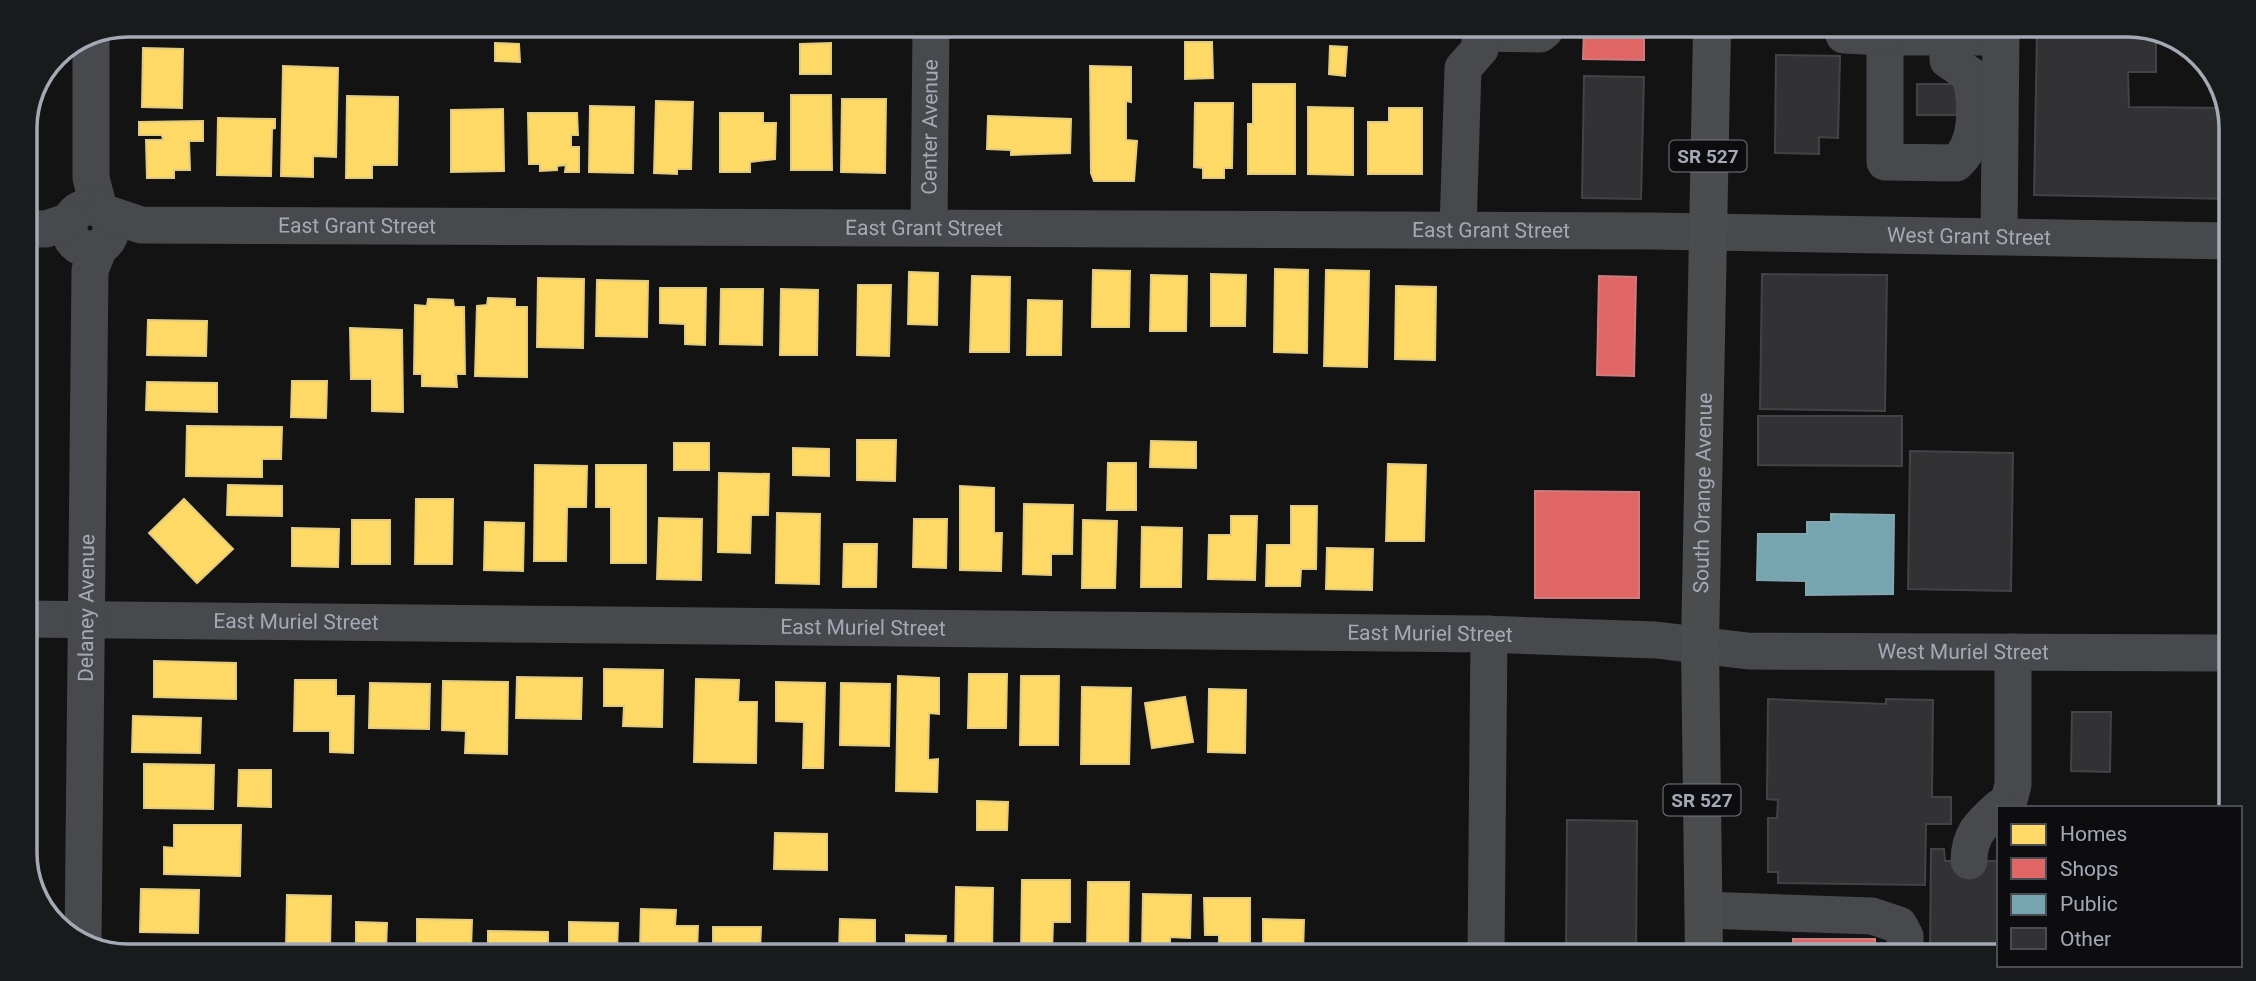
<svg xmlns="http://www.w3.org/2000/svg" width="2256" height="981" font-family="Roboto,sans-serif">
	<rect width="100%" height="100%" fill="#131313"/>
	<!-- homes -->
	<path fill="#ffd966" stroke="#e3cb7e" stroke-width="2" d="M1185,42h27l1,36 -28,1z
		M495,43l24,1 1,18 -25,-1z
		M831,43v31h-31v-30z
		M1330,46l17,1 -2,29 -16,-2z
		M143,48l40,1 -1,59 -40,-1z
		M283,66l55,2 -2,89 -23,-1v21l-32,-1z
		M1090,66l41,1v35l-5,-1v39l11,1 -3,40h-40l-3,-8z
		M1253,84h42v90h-47v-50h5z
		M791,95h40l1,75h-41z
		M347,96l51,1 -1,68h-25v13h-26z
		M842,99h44l-1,74 -44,-1z
		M656,101l37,1 -2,67h-14v5l-23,-1z
		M1195,103h38l-1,65h-8v10h-21v-10l-9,-1z
		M590,106l44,1 -1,66 -44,-1z
		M1308,107l45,1v67l-45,-1z
		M1389,108h33v66h-54v-52h21z
		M503,109l1,62 -53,1v-62z
		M528,113h49l1,22h-7v12h8v25h-14l1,-7 -9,1v4l-17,1v-7h-11z
		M720,113h43v10h13l-1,36 -25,3v10h-30z
		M27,116h10l-1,45h-11z
		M988,116l83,3 -1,34 -59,2v-5l-24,-1z
		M218,118l57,1v9l-3,1 -1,47 -54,-1z
		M203,121v20h-14l1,29h-16v8h-27l-1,-38h17l-1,-5h-23v-13z
		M1275,269l33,1 -1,83 -33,-1z
		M1093,270l37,1 -1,56h-37z
		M1326,270l43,1 -2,96 -43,-1z
		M909,272l29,1 -1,52 -29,-1z
		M1211,274l35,1 -1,51h-34z
		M1151,275l36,1 -1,55h-36z
		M972,276l38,1 -1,75h-39z
		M538,278l46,1 -1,69 -46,-1z
		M597,280l51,1 -1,56 -51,-1z
		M858,285h33l-2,71 -32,-1z
		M1396,286l40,1 -1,73 -40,-1z
		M660,288h46l-1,57 -20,-1v-20l-25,-1z
		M721,289h42l-1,56 -42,-1z
		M781,289l37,1 -1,65h-37z
		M488,298l27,1v8h12v70l-52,-1 2,-70 10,-1z
		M428,299l25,1 1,7h10l1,67h-9l1,13 -35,-1v-12h-8l1,-69 12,1z
		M1028,300l34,1 -1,54h-34z
		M148,320l59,1 -1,35 -59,-1z
		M350,328l52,2 1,82 -31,-1v-32h-21z
		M292,381h35l-1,37 -35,-1z
		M147,382l70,1v29l-71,-2z
		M187,426l95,1 -1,32h-19v18l-76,-1z
		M857,440h39l-1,41 -38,-1z
		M1151,441l45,1v26l-46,-1z
		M674,443h35v27h-35z
		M793,448l36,1v27l-36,-1z
		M1108,463h28v47h-29z
		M1388,464l38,1 -2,76h-38z
		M535,465l52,1 -1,41h-19l-1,54h-32z
		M596,465h50v98h-35v-56h-15z
		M719,473l50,1 -1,41h-17l-1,38 -32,-1z
		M228,485l54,1v30l-55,-1z
		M960,486l34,2v45h8l-1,38 -41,-1z
		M184,499l49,50 -36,34 -48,-50z
		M416,499h37l-1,65h-37z
		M1024,504l49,1 -1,49h-21v21l-28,-1z
		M1291,506h26l-1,63h-15l-1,17h-34l1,-41h24z
		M777,513l43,1 -1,70 -43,-1z
		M1231,516h26l-2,64 -47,-1 1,-44h22z
		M659,518l43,1 -1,61 -44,-1z
		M914,519h33l-1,49 -33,-1z
		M352,520h38v44h-38z
		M1083,520l34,1 -2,67h-33z
		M485,522l39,1 -1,48 -39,-1z
		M1142,527l40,1 -1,59h-40z
		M292,528l47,1 -1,38 -46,-1z
		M844,544h33l-1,43h-33z
		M1327,548l46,1 -1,41 -46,-1z
		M154,661l82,2v36l-82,-2z
		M604,669l59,1 -1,57 -39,-1 1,-20h-20z
		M969,674h38l-1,54h-38z
		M898,676l41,2v36l-10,-1 -1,47 10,-1 -1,33 -41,-1z
		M1021,676h38l-1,69h-38z
		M517,677l65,1 -1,41 -65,-1z
		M696,679l43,1 -1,22h19l-1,61 -62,-1z
		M295,680h41v16h18l-1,57 -23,-1v-21h-36z
		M443,681l65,1 -1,72 -42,-1 1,-22 -24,-1z
		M776,682l49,1 -2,85h-20l1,-46 -28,-1z
		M370,683l60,1 -1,45 -60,-1z
		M841,683l49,1 -1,62 -49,-1z
		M1082,687l49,1 -2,76h-48z
		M1209,689l37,1 -1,63 -37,-1z
		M1185,697l8,45 -41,6 -7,-45z
		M133,716l68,2 -1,35 -68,-1z
		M144,764l70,1 -1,44 -69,-1z
		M239,770h32v37l-33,-1z
		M977,801l31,1 -1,28h-30z
		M174,825h67l-1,51 -76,-2v-27l10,1z
		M775,833l52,1v36l-53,-1z
		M1022,880h48v42h-17l-1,30h-31z
		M1088,882h41l-1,71 -41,-1z
		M956,887l37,1 -1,64h-37z
		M141,889l58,1 -1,43 -58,-1z
		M1143,894l48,1 -1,43 -20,-1v16h-28z
		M287,895l44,1 -1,53h-44z
		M1204,898h46v55h-31v-18h-14z
		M641,909l35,1 -1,16h23l-1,25h-57z
		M417,919l55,1 -1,30h-54z
		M840,919l35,1v32l-36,-1z
		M1263,919l41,1 -1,33h-40z
		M356,922l31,1 -1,27h-30z
		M569,922l49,1 -1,28 -48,-1z
		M713,927h48l-1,24h-47z
		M488,931l60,1v18h-60z
		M906,935l40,1 -1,16h-39z
		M209,946l68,1v2h-68z"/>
	<!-- shops -->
	<path fill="#e06666" stroke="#ce7a7e" stroke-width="2" d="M1584,30h60v30l-61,-1z
		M1599,276l37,1 -2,99 -37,-1z
		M1535,491l104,1v106h-104z
		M1793,939h82v16h-82z"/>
	<!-- public -->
	<path fill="#76a5af" stroke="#84a6b1" stroke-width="2" d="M1831,514l63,1 -1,79 -87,1v-14l-49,-1 1,-46h49v-12h24z"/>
	<!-- building -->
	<path fill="#323234" stroke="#424347" stroke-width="2" d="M2037,32h119v40h-28l1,35 98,1 4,13v78l-197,-4z
		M1776,55l64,1 -2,82 -19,-1v17l-44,-1z
		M1584,76l60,1 -3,122 -59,-1z
		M1917,84h41v31h-41z
		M1762,274l125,1 -2,136 -125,-2z
		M1758,416h144v50l-144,-1z
		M1910,451l103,2 -2,138 -103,-2z
		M1768,699l118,5v-5l47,1 -1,97h19v27h-25l-1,61 -147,-2v-11h-10v-54h9l1,-18 -11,-1z
		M2072,712h39l-1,60 -39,-1z
		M1567,820l70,1 -1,134 -70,-1z
		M1931,849h13l1,12h54v95h-69z"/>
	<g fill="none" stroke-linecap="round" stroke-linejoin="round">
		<!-- minor -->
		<g stroke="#47494c" stroke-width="37">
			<path d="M1947,32l1,28 22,15c7,29 9,68 -14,88l-71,-1v-125h116"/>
			<path d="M1480,33l60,1 5,-4"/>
			<path d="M1844,35l41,2"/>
			<path d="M91,39v139l8,31"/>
			<circle cx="90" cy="228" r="21"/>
			<path id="s1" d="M105,213l36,12 1511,6 578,10"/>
			<path id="s2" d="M929,227l2,-199"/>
			<path d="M25,229h21l24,-8"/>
			<path d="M1458,230l5,-162 17,-19v-19"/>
			<path d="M1999,236l2,-204"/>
			<path id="s3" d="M25,619l1457,15 174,6 92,11 478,2"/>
			<path d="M2000,808l9,-8 4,-15v-133"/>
			<path d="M1969,861c0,-26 12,-37 30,-53"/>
			<path d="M1704,910l168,6 27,9 6,11v20"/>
			<path id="s4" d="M83,944l7,-674 9,-22"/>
			<path d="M1486,954l3,-320"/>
		</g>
		<!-- major -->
		<path stroke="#4a4c4e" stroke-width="38" id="s5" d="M1704,955l-4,-310 12,-614"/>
	</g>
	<g text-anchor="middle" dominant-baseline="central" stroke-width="7" stroke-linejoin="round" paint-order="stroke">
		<!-- shield labels -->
		<g fill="#0d0d0f" stroke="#767b84" stroke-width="2">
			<rect x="1669.5" y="140.5" width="77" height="31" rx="5"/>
			<rect x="1663.5" y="784.5" width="77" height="31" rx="5"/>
		</g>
		<g font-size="19" font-weight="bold" fill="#a3aab6">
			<text x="1708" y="156">SR 527</text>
			<text x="1702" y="800">SR 527</text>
		</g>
		<!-- street labels -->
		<g font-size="21" fill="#a3aab6" stroke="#0d0d0f">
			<text stroke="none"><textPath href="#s2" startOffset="100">Center Avenue</textPath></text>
			<text stroke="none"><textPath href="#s1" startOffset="254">East Grant Street</textPath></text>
			<text stroke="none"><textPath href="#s1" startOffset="821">East Grant Street</textPath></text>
			<text stroke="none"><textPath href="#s1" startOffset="1388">East Grant Street</textPath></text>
			<text stroke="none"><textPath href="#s1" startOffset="1866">West Grant Street</textPath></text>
			<text stroke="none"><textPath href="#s5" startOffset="462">South Orange Avenue</textPath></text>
			<text stroke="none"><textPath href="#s4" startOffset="336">Delaney Avenue</textPath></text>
			<text stroke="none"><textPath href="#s3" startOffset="271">East Muriel Street</textPath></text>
			<text stroke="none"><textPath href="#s3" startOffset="838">East Muriel Street</textPath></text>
			<text stroke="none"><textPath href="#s3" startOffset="1405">East Muriel Street</textPath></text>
			<text stroke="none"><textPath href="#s3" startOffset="1939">West Muriel Street</textPath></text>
		</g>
	</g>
	<!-- crop -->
	<path d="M0 0H2256V981H0ZM128 37H2128A91 91 0 0 1 2219 128V853A91 91 0 0 1 2128 944H128A91 91 0 0 1 37 853V128A91 91 0 0 1 128 37Z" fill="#191a1c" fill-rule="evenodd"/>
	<path fill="none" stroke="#a3aab6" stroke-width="3.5" d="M128 37H2128A91 91 0 0 1 2219 128V853A91 91 0 0 1 2128 944H128A91 91 0 0 1 37 853V128A91 91 0 0 1 128 37Z"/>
	<!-- legend -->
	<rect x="1997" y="806" width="245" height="161" fill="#0d0d0f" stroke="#494c52" stroke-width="2"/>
	<rect x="2011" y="824" width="35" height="21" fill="#ffd966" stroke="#494c52" stroke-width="2"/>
	<text x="2060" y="841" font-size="21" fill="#a3aab6">Homes</text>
	<rect x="2011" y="858" width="35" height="21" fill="#e06666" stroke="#494c52" stroke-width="2"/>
	<text x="2060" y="876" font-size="21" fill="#a3aab6">Shops</text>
	<rect x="2011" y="894" width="35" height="21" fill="#76a5af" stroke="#494c52" stroke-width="2"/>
	<text x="2060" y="911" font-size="21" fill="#a3aab6">Public</text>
	<rect x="2011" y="928" width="35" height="21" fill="#323234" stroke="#494c52" stroke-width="2"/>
	<text x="2060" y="946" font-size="21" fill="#a3aab6">Other</text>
</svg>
